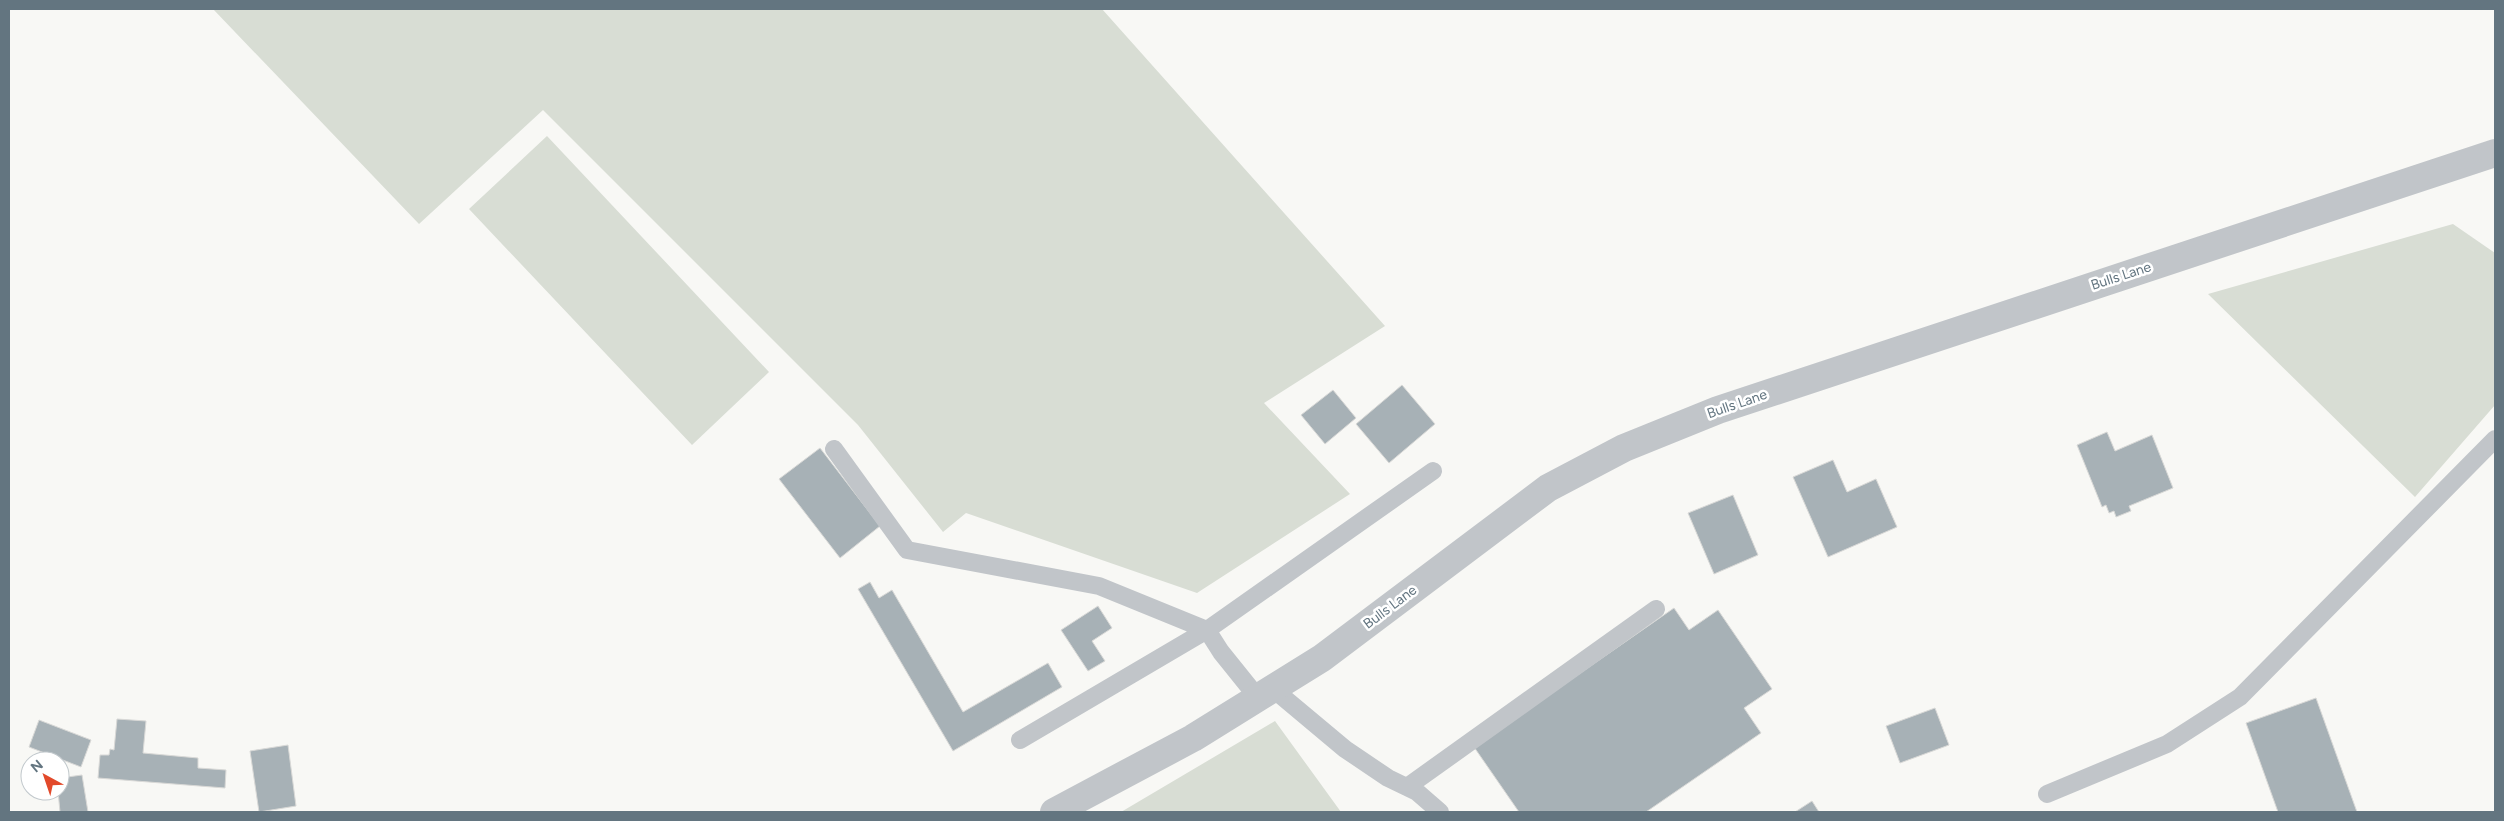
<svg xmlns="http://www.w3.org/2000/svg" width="2504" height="821" font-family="Figtree,sans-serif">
	<rect width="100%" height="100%" fill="#f8f8f5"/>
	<!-- green -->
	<path fill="#d8ddd4" d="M213,9h889l283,317 -121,77 86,91 -153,99 -231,-80 -23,19 -85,-107 -315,-315 -124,114z
		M547,136l222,236 -77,73 -223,-236z
		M2453,224l42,29v152l-80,92 -207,-203z
		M1275,721l66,91h-220z"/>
	<!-- building -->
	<path fill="#a7b1b6" stroke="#d9d9d7" d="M1402,385l33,39 -46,39 -33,-39z
		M1333,390l23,28 -31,26 -24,-29z
		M2107,432l8,19 37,-16 21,53 -44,18 2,5 -15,6 -2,-6 -5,2 -3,-8 -4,2 -25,-62z
		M820,448l60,78 -40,32 -61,-79z
		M1833,460l14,32 29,-13 21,48 -69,30 -35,-80z
		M1733,495l25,60 -44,19 -26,-61z
		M870,582l9,16 13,-8 71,122 85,-49 14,24 -109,64 -95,-162z
		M1098,606l14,22 -20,13 13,20 -17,10 -27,-41z
		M1674,608l15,22 29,-20 54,79 -28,19 17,25 -115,79h-127l-45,-65z
		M2316,698l41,114h-79l-32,-89z
		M1935,708l14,37 -49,18 -14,-37z
		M117,719l29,2 -3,32 55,5v10l28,2 -1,18 -127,-10 2,-23h9l1,-6 4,1z
		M39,720l52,20 -10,27 -52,-20z
		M288,745l8,61 -37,6 -9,-61z
		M82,775l6,37h-28l-2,-21h2v-13z
		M1812,801l7,11h-24z"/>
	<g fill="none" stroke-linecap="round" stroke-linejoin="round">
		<!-- service -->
		<path stroke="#c1c5c9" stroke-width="18" d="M834,449l73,101 192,36 108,44 226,-159
			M1272,688l73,61 43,29 29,14 23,20
			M1020,740l187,-110 14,22 37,46
			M1407,787l249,-178
			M2047,794l120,-50 73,-47 255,-258"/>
		<!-- minor -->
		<path stroke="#c1c5c9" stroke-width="28" d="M1054,812l139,-74 129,-80 226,-170 76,-40 94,-38 777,-257"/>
	</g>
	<g text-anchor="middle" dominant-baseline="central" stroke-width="5" stroke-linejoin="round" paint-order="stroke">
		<!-- street labels -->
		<g font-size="14" fill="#637580" stroke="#fff">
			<text transform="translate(2121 276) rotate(-18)">Bulls Lane</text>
			<text transform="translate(1737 404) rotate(-19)">Bulls Lane</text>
			<text transform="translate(1390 607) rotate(-37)">Bulls Lane</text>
		</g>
	</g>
	<!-- border -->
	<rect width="2504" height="821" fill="none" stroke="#637580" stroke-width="20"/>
	<!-- north arrow -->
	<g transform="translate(45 776) rotate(320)"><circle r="24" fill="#ffffff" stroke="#c1c8cc"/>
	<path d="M0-4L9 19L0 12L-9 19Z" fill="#e2492a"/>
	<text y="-8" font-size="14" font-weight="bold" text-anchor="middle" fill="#637580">N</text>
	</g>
</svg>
